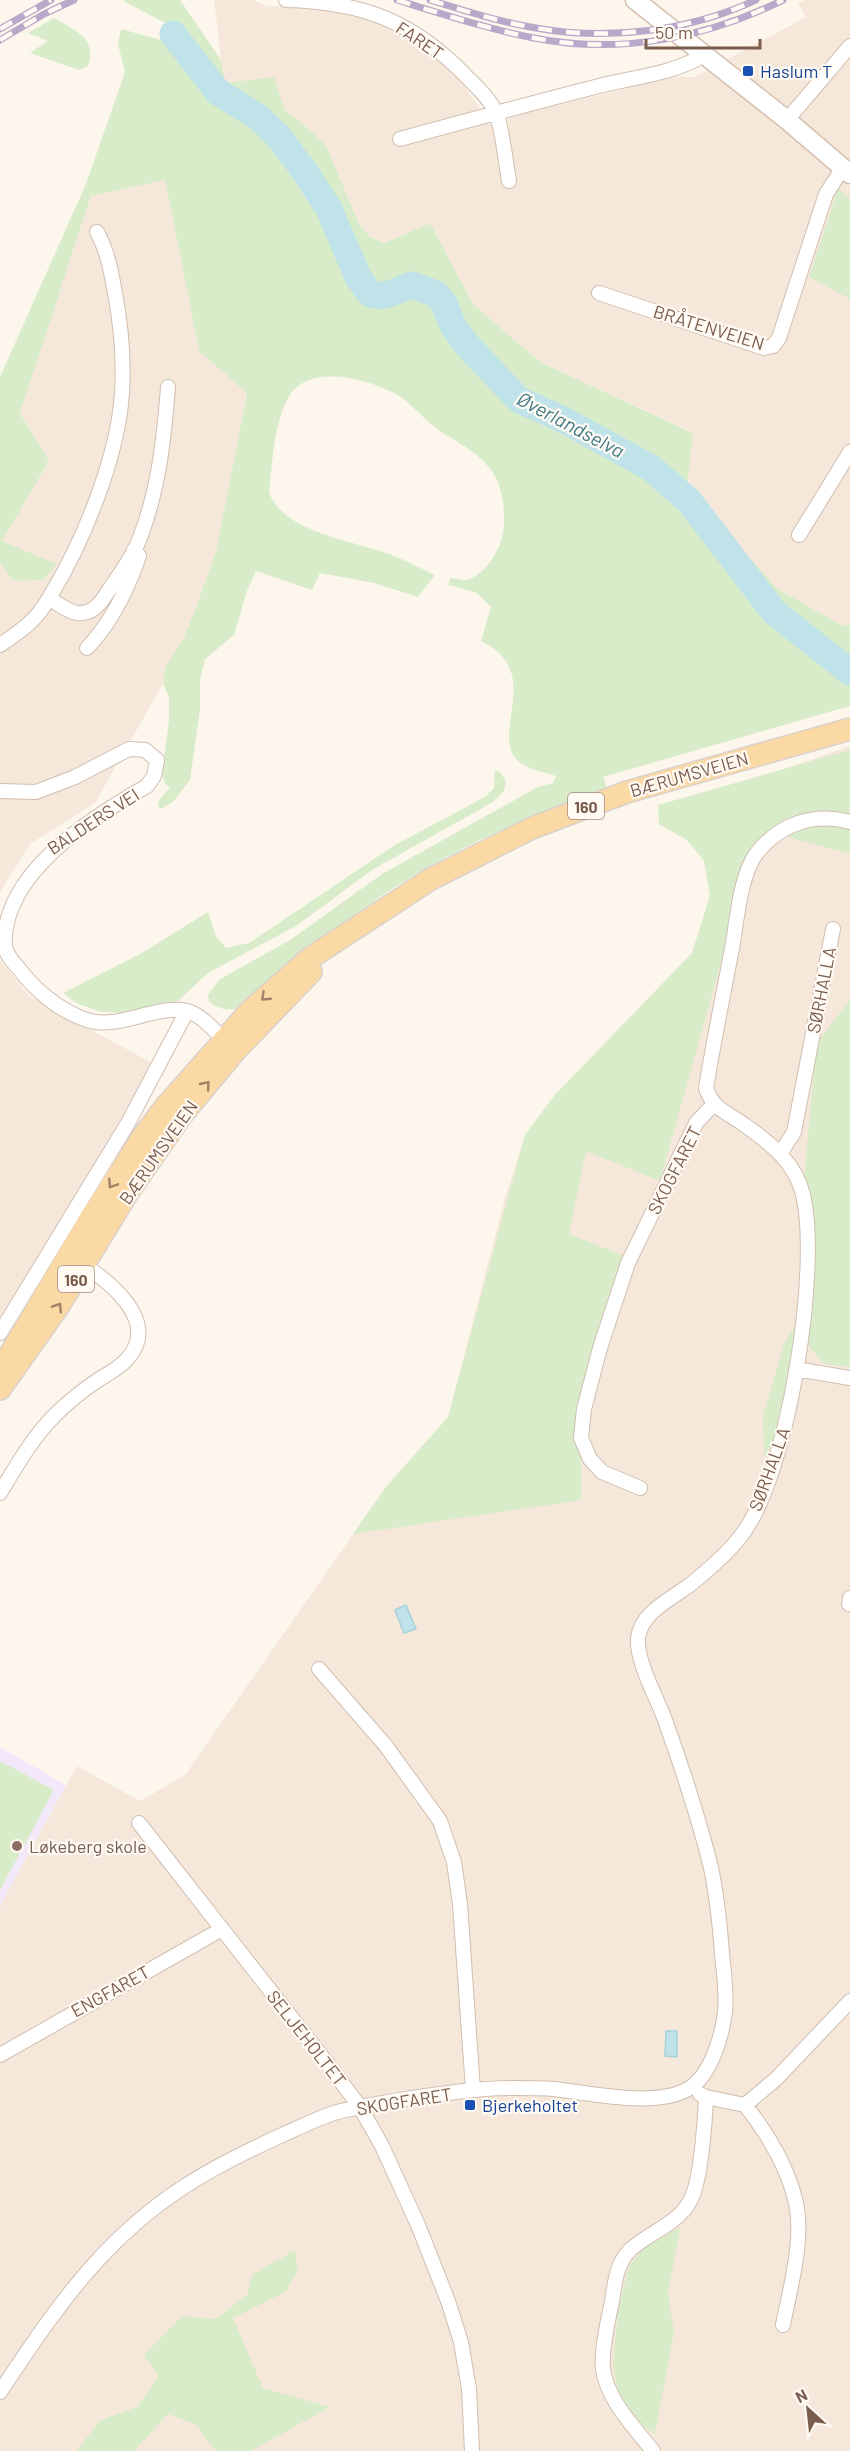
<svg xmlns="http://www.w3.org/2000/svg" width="850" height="2451" font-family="Barlow,sans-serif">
	<rect width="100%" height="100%" fill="#fdf6ec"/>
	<!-- residential -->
	<path fill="#f5e8da" d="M214,0h39l14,6 54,2 42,6 54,26 34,27 27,38 9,19 17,1 5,-8 166,-40h20l111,-60 -8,-14 6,-3h46v625l-7,1 -65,-37 -46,-50 -45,-53 5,-54 -152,-70 -67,-58 -43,-81 -45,20 -15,-6 -11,-13 -33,-79 -31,-28 -10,-6 -11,-33 -50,5z
		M165,180l34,171 48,41 -31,159 -20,57 -13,31 -18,29 -2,16 -68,119 -65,41 -30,48v-329l13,18 43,-17 -54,-23 47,-80 -29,-48 71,-217z
		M850,746v1705h-850v-545l77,-140 63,35 45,-26 201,-288 62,-70 56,-215 21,-67 29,-39 138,-143 18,-57 -6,-35 -17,-21 -28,-16 12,-15z
		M0,960l29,36 125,68 -154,256z"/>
	<!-- education -->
	<path fill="#f3e8fa" d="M0,1747l66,38 -66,121z"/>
	<!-- green -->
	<path fill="#d8ecc9" d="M126,0h54l41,60 4,23 49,-6 11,34 10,6 31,28 33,79 11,13 15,6 45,-20 43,81 67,58 153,71 -6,53 45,53 46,50 65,37 7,-1v81l-247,71 4,11c-79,28 -157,62 -227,109 -49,33 -94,74 -140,112 -13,2 -20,0 -31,-7l-1,-7 12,-16 70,-39 92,-66 156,-87 15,-4 3,-7c-12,-4 -30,-7 -39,-16 -27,-29 28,-88 -36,-119l10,-34 -14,-14 -28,-8 1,-7c4,0 9,2 14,2 19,-1 36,-30 39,-46 3,-17 0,-40 -6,-54 -13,-28 -44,-38 -66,-56 -12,-10 -24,-25 -39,-32 -28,-14 -85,-29 -104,6 -15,29 -15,63 -19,94 13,40 85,49 120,62 16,6 31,14 46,21l-17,22 -44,-14 -54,-10 -8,17 -56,-19 -9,20 -13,44 -29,24 -5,20v30l-10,71 -17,22 -12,7 -3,-3 1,-6 11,-13 -5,-3 -3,-10 7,-54v-23l-6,-13 2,-16 18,-29 13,-31 20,-57 31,-158 -48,-42 -34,-171 -74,16 -71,217 29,48 -47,80 55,23 -14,16 -30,1 -13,-18v-186l86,-193 39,-112 -7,-28 3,-15 43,12 13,-12 -54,-28z
		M54,18c20,12 44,20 34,48l-9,4 -49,-17 18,-12 -20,-8z
		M838,188l12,11v100l-41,-22z
		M850,750v104l-69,-19 -30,20 -91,326 -74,-30 -17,83 58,23 -46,181v62l-228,34 33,-47 62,-70 77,-282 29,-39 138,-143 18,-57 -6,-35 -17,-21 -28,-16 -1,-19z
		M495,770l6,3 5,9 -2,9 -11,11 -121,68 -76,56 -88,47 -30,28 -60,12 -20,-2 -22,-8 -13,-10 79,-40 66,-41 8,24 10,12 23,-5 146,-98 90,-48 9,-9z
		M850,999v368l-26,-3 -22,-27 1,-143 13,-149z
		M800,1317l-22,115 -14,27 -1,-43 21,-72z
		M0,1761l54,29 -54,100z
		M680,2227l-12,67 6,38 -19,102 -19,-13 -18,-27 -5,-30 5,-54 11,-44 14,-17z
		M295,2250l3,22 -13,20 -52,26 30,70 67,19 -79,44h-35l-21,-27 -27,-10 -34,37h-57l22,-30 38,-14 22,-31 -15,-21 38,-39 33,3 32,-24 5,-20z"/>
	<!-- water -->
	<path fill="#bfe3e8" stroke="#a5d3da" stroke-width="1.5" d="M406,1605l10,24 -12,4 -9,-23z
		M666,2031h11v26l-12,-1z"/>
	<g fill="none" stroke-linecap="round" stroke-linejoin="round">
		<!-- river -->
		<path stroke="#bfe3e8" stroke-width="27" d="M173,34l45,58 40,25 21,20 26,35 24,37 29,68 12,17c16,5 27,-4 42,-9l24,9 8,9 9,23 13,18 53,56 45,20 87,48 38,33 85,111 76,60"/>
		<!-- street casing -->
		<g stroke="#d1beb0" stroke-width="16">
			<path id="street" d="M286,0c77,2 127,21 181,77 10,10 23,22 29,36 6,13 10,51 13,68
				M787,120l63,-74
				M400,139c66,-18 132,-36 199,-53 35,-9 74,-12 105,-31
				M97,232c11,20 14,39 18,61 6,32 9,67 7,100 -4,64 -39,150 -73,205 8,5 19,14 28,15 18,2 26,-14 34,-26 11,-16 24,-34 30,-52 18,-48 23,-97 27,-148
				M599,293l165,55 9,-2 6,-8 47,-144 17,-26
				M799,535l51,-83
				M0,645c21,-14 37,-25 49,-47
				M87,648c25,-26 40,-57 52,-92l-5,-6
				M0,791l36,1 39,-15 54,-28 16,1 12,10 -3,16 -7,10c-51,29 -147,87 -142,161 2,9 9,16 15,23 15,20 39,40 64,49 34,13 69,-15 103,-8 16,4 31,24 42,34
				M780,1154l14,-22 39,-203
				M0,1333l128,-210 59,-112
				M796,1369l54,9
				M640,1488l-38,-16 -12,-13 -9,-21 3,-29 16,-61 28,-85 68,-140 17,-18
				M0,1493c17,-28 32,-55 55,-78 13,-13 28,-25 43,-35 11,-7 22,-12 30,-22 33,-37 -20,-78 -49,-96
				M849,1604l1,-6
				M319,1669l67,77 54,75 14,41 6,42 13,186
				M139,1823l188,240 33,44 22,39 36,79 30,76 13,41 8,47 3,62
				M0,2055l222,-126
				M700,2094l6,3 39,8 31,-26 74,-78
				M745,2105c22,28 43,62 51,98 8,38 -6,85 -13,122
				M0,2392c30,-45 61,-92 98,-132 55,-60 109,-91 182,-124 18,-8 36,-17 54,-23 21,-6 44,-9 66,-13 38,-6 77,-12 116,-12 12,0 25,0 38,1 37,4 101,19 134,0 23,-13 34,-53 37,-77 2,-19 -1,-38 -3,-58 -2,-28 -5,-58 -11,-86 -12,-50 -29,-100 -46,-148 -8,-22 -29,-59 -27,-82 3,-26 35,-40 53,-54 16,-13 36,-30 49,-47 48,-58 82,-274 62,-346 -8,-29 -32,-48 -56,-65 -17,-13 -33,-16 -40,-38 8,-49 18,-97 27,-145 4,-26 8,-68 23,-89 23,-30 58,-42 94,-32
				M653,2451c-18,-23 -46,-51 -50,-82 -2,-19 5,-48 9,-68 3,-18 4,-37 18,-51 18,-17 48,-26 60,-49 11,-18 15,-81 16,-104"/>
		</g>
		<!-- secondary casing -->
		<g stroke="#d6c0b0" stroke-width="21">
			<path id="secondary" d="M635,0l152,120 63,54"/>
		</g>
		<!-- primary casing -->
		<g stroke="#dad1cd" stroke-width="24">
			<path id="primary" d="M0,1371l90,-152 54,-84 22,-29 83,-94 61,-54 121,-79 101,-51 95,-36 223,-63
				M0,1389l58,-82 69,-113 54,-78 54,-65 76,-79"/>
		</g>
		<!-- street -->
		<use href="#street" stroke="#fff" stroke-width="14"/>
		<!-- secondary -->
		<use href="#secondary" stroke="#fff" stroke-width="18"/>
		<!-- primary -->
		<use href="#primary" stroke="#fbd9a5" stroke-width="21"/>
		<!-- rail casing -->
		<g stroke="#b9a8c9" stroke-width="7">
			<path id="rail" d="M397,0c45,14 91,29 137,38 86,17 172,0 249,-38
				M430,0c35,11 70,22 106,28 73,13 153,3 220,-28
				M0,29l51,-29
				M0,40l44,-26 30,-14"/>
		</g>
		<!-- rail -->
		<use href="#rail" stroke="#fffaf3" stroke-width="4.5" stroke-dasharray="14" stroke-linecap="butt"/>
	</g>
	<!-- one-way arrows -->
	<defs><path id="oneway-chevron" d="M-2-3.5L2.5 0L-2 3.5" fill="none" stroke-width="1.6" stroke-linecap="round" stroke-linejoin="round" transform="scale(1.5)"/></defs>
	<g stroke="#a18267">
		<use href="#oneway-chevron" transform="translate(265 997) rotate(137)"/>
		<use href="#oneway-chevron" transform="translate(206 1085) rotate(-51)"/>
		<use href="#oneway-chevron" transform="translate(112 1184) rotate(123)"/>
		<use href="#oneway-chevron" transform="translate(58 1307) rotate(-57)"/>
	</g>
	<!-- markers -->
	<g fill="#1a4fb4" stroke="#fffaf3" stroke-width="2">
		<rect x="742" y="65" width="12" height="12" rx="3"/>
		<rect x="464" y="2099" width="12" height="12" rx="3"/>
	</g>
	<circle fill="#8d6e63" stroke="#fffaf3" stroke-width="2" cx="17" cy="1846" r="6"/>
	<g text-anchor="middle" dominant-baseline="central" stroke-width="4.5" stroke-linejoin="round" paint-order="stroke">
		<!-- shield labels -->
		<g fill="#fffaf3" stroke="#a28b7f" stroke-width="1.5">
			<rect x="568" y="793" width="36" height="26" rx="4.5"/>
			<rect x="58" y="1266" width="36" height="26" rx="4.5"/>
		</g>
		<g font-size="16" font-weight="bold" fill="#7a5c4d">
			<text x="586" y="806">160</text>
			<text x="76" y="1279">160</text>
		</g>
		<!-- street labels -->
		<g font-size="18" fill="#7a5c4d" stroke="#fffaf3">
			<text transform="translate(420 40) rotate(34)">FARET</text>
			<text transform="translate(709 327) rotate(17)">BRÅTENVEIEN</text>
			<text transform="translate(689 774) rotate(-16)">BÆRUMSVEIEN</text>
			<text transform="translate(93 821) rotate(-33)">BALDERS VEI</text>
			<text transform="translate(821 990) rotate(-79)">SØRHALLA</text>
			<text transform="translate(158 1152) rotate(-55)">BÆRUMSVEIEN</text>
			<text transform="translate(674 1170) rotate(-63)">SKOGFARET</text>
			<text transform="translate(769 1469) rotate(-70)">SØRHALLA</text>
			<text transform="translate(110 1991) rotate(-29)">ENGFARET</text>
			<text transform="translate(307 2038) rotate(52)">SELJEHOLTET</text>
			<text transform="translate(404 2101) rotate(-9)">SKOGFARET</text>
		</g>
		<!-- transit labels -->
		<g font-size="18" fill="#164399" stroke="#fffaf3" text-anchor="start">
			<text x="760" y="71">Haslum T</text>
			<text x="482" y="2105">Bjerkeholtet</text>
		</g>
		<!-- education labels -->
		<g font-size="18" fill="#785e54" stroke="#fffaf3" text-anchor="start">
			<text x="29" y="1846">Løkeberg skole</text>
		</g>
		<!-- water labels -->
		<g font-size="20" font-style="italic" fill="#437c86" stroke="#fffaf3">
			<text transform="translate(571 424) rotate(28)">Øverlandselva</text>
		</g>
	</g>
	<!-- north arrow -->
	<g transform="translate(808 2409) rotate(333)" stroke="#fffaf3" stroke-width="4.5" paint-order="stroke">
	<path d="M0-4.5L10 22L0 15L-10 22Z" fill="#7a5c4d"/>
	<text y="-9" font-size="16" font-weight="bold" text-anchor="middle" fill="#7a5c4d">N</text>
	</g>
	<!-- scale -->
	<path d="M646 39v9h114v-9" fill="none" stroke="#7a5c4d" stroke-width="3"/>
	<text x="655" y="39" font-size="18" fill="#7a5c4d" stroke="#fffaf3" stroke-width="4.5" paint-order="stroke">50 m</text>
</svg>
